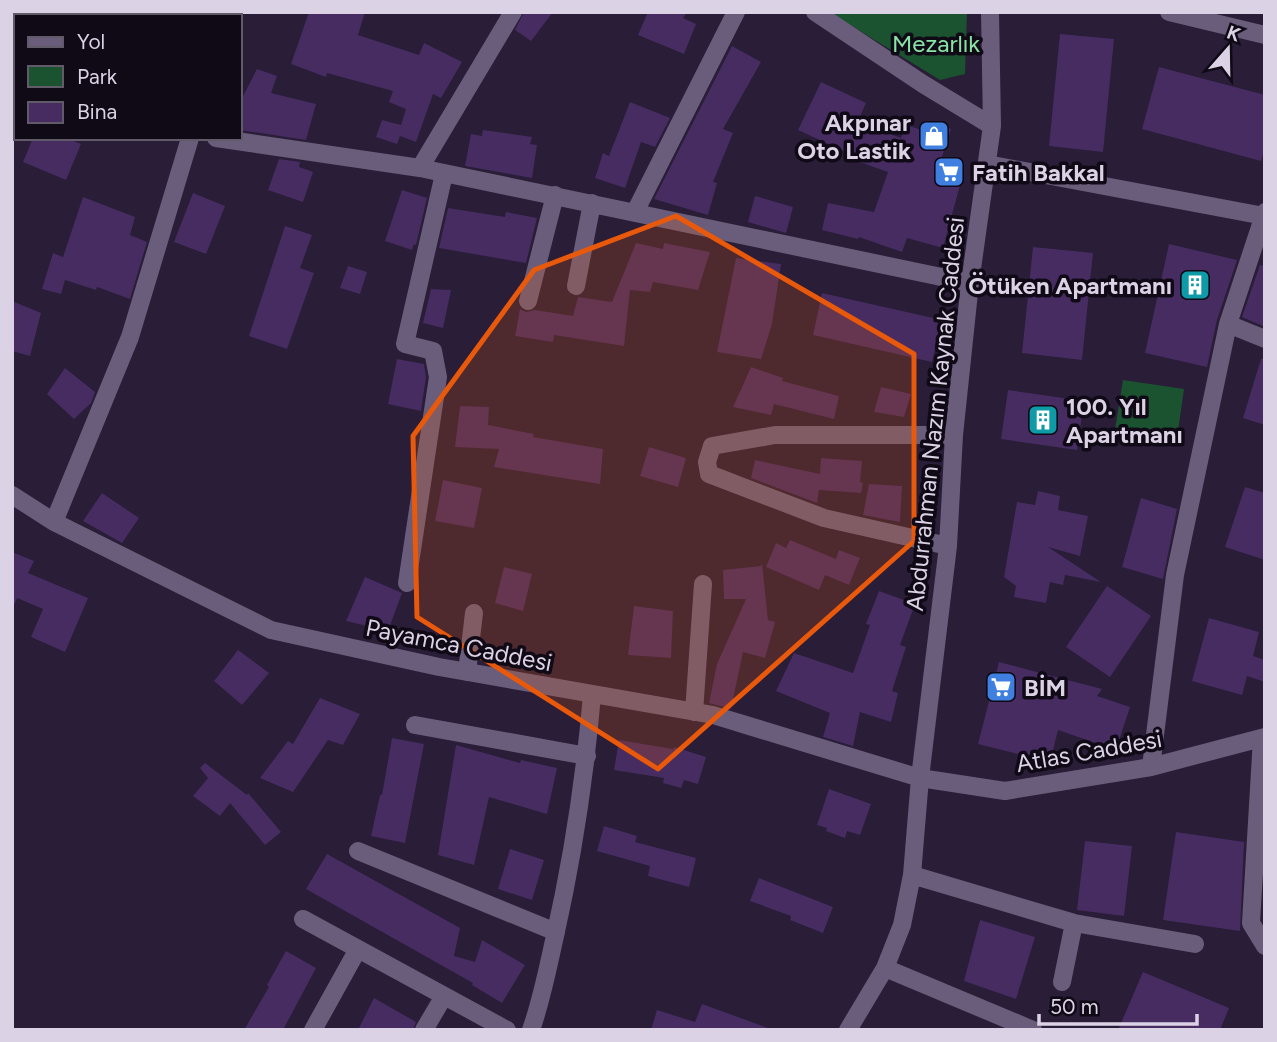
<svg xmlns="http://www.w3.org/2000/svg" width="1277" height="1042" font-family="Figtree,sans-serif">
	<rect width="100%" height="100%" fill="#291d37"/>
	<!-- green -->
	<path fill="#1b5331" d="M829,12h138l-2,62 -25,6z
		M1123,380l61,9 -8,56 -62,-9z"/>
	<!-- building -->
	<path fill="#462c61" d="M309,12h56l-7,23 61,20 5,-12 38,19 -21,36 -8,-4 -17,48 -16,-6 -3,8 -21,-7 6,-17 19,5 5,-16 -17,-7 4,-11 -66,-18 -1,4 -35,-13z
		M524,12h29l-22,29 -16,-11z
		M648,12h39l-4,6 13,6 -12,30 -46,-19z
		M1060,34l54,5 -11,113 -54,-6z
		M732,46l29,16 -38,67 10,4 -20,49 4,1 -9,32 -54,-16z
		M1159,67l106,28v53l-4,13 -119,-32z
		M257,69l20,7 -6,17 45,11 -10,36 -66,-10v-28z
		M821,82l45,21 -9,20 44,15 5,-13 19,6 3,-10 23,8 -11,34 24,7 -21,78 -36,-10 -5,14 -43,-15 -1,2 -36,-9 6,-27 46,9 14,-40 -37,-13 1,-4 -54,-25z
		M630,102l40,16 -15,29 -14,-5 -16,46 -30,-10 8,-25 6,3z
		M483,130l49,7 -2,7 7,1 -5,33 -67,-12 6,-32 11,2z
		M33,138h33l15,6 -15,36 -43,-18z
		M279,159l21,3 -1,5 14,5 -10,30 -35,-12z
		M402,190l25,8 -11,47 -2,-1 -2,6 -27,-9z
		M193,193l32,13 -19,48 -32,-12z
		M755,196l38,11 -7,26 -38,-11z
		M83,197l52,20 -5,18 17,7 -17,57 -33,-12 -1,3 -31,-10 -4,14 -19,-5 11,-36 10,4z
		M448,208l57,9 1,-5 31,6 -11,45 -87,-15z
		M285,226l27,9 -12,33 14,5 -27,76 -38,-13z
		M636,243l27,6 1,-6 46,9 -12,38 -45,-8 -3,10 -20,-2 -6,56 -70,-11 -1,7 -38,-6 5,-27 6,3 9,-2 38,6 5,-19 34,5z
		M1169,244l68,16 -20,60 -10,47 -62,-14z
		M1033,247l60,6 -11,107 -60,-7z
		M736,258l45,6 -9,60 -11,35 -44,-7z
		M1260,265l5,1v61l-23,-10z
		M348,266l19,6 -7,22 -20,-6z
		M431,289l20,1 -8,38 -20,-5z
		M822,293l120,27 -10,42 -119,-27z
		M12,301l29,12 -11,43 -18,-5z
		M397,359l27,5 2,13 -5,34 -33,-7z
		M1261,359h4v66l-22,-7z
		M751,367l32,11 -1,3 57,15 -5,23 -60,-15 -3,11 -38,-8z
		M65,368l30,24 -4,11 -17,16 -27,-25z
		M881,387l30,7 -7,23 -30,-5z
		M1008,390l76,11 -7,49 -76,-11z
		M460,406l29,1 -1,18 46,9 -1,3 70,12 -3,35 -106,-17 5,-18 -44,-2z
		M649,447l37,11 -8,29 -38,-11z
		M821,458l41,3 -2,21 3,1 -2,10 -42,-3 -2,13 -66,-25 4,-18 65,14z
		M443,480l39,8 -8,40 -39,-7z
		M869,484l33,2 -2,36 -37,-7z
		M1245,487l20,6v67l-40,-13z
		M1038,491l22,5 -2,14 30,6 -8,40 -32,-9 53,35 -36,-7 -2,10 -13,-3 -4,21 -32,-6 2,-11 -12,-9 13,-75 18,3z
		M102,493l37,25 -17,25 -39,-22z
		M1141,498l36,11 -14,70 -41,-12z
		M790,540l46,19 3,-9 21,8 -11,27 -24,-10 -6,15 -53,-23 10,-24 10,5z
		M12,552l22,9 -6,12 60,25 -23,54 -34,-15 12,-28 -26,-11 -5,12z
		M762,563l6,57 7,2 -10,36 -22,-6 -12,57 -22,-6 8,-39 29,-65h-22l-1,-29 38,-4z
		M504,567l28,7 -9,37 -28,-8z
		M365,577l37,16 -14,38 -42,-10z
		M1107,586l44,30 -41,61 -44,-30z
		M879,591l36,13 -15,41 6,2 -14,44 6,2 -7,29 -31,-10 -7,34 -30,-9 7,-24 -54,-22 18,-38 59,20 17,-48 -4,-1z
		M634,606l39,5 -2,47 -43,-3z
		M1209,618l50,14 -6,24 12,4v22l-18,-6 -5,19 -50,-14z
		M238,650l31,23 -27,32 -28,-24z
		M999,662l103,27 -5,7 33,11 -14,43 -58,-20 -8,32 -72,-18z
		M320,698l40,16 -17,31 -15,-5 -35,52 -33,-14 28,-37 5,3z
		M392,738l32,6 -19,99 -34,-7 9,-41h2z
		M619,740l54,9 1,-2 32,10 -8,27 -14,-4 -3,8 -18,-5 1,-5 -50,-8z
		M456,745l64,18 1,-3 36,8 -10,46 -58,-17 -15,68 -36,-10z
		M205,763l42,32 1,-2 33,39 -16,13 -35,-42 -10,13 -27,-20 15,-18 -8,-10z
		M829,789l42,15 -11,31 -13,-4 -2,7 -19,-7 1,-3 -10,-3z
		M604,826l33,10 -2,6 61,16 -7,29 -41,-11 2,-10 -53,-15z
		M1176,832l68,10 -4,89 -77,-11z
		M1085,841l47,5 -8,70 -47,-6z
		M510,849l34,11 -12,40 -34,-11z
		M327,854l133,74 -6,28 21,6 7,-22 43,25 -23,38 -30,-18 1,-2 -167,-94z
		M759,878l74,29 -10,26 -33,-13 1,-4 -41,-15z
		M980,920l55,17 -19,62 -52,-18z
		M286,951l30,17 -33,62h-39l25,-43 -2,-2z
		M1143,972l86,36 -9,22h-102z
		M374,998l42,24 -3,8h-55z
		M702,1004l66,24 -1,2h-116l6,-20 38,12z"/>
	<g fill="none" stroke-linecap="round" stroke-linejoin="round">
		<!-- minor -->
		<path stroke="#6a5d7b" stroke-width="18" d="M815,12l108,72 69,42
			M1169,12l96,23
			M166,16l1,-4
			M12,74l4,1
			M216,138l204,30 550,115
			M987,164l277,52
			M420,168l93,-156
			M635,212l101,-200
			M576,286l16,-83
			M528,301l27,-106
			M1228,324l37,15
			M12,495l42,27 217,108 168,37 274,48 207,63 85,13 146,-24 114,-30
			M54,522l76,-185 60,-199
			M948,546l-124,-28 -115,-44 -2,-12 5,-16 63,-11h179
			M407,583l31,-206 -5,-26 -28,-7 39,-170
			M467,672l7,-59
			M694,712l9,-128
			M415,725l172,31
			M1262,738l-11,185 14,23
			M1151,767l24,-192 53,-251 37,-112
			M358,851l198,81
			M912,875l162,48 121,21
			M303,919l204,111
			M885,968l148,62
			M1062,982l12,-59
			M313,1030l45,-81
			M424,1030l20,-34
			M531,1030c11,-31 17,-63 24,-94 18,-80 30,-160 37,-241
			M848,1030l37,-62 17,-43 10,-50 8,-97 28,-232 6,-111 16,-152 22,-157 -2,-114"/>
	</g>
	<!-- marked area -->
	<path fill="#e8590c" fill-opacity="0.2" stroke="#e8590c" stroke-width="5" stroke-linejoin="round" d="M676,216l238,138v187l-256,228 -241,-152 -4,-181 121,-166z"/>
	<!-- icons -->
	<defs>
		<g id="shop-square" transform="scale(1.575)"><rect x="-9" y="-9" width="18" height="18" rx="4" fill="#3f7fe0" stroke="#0f0a15"/><path d="M-5-2.5h2.3a2.7 3.5 0 0 1 5.4 0H5L5.5 6h-11ZM-1.5-2.5h3a1.5 2.3 0 0 0-3 0Z" fill="#fff"/></g>
		<g id="supermarket-square" transform="scale(1.575)"><rect x="-9" y="-9" width="18" height="18" rx="4" fill="#3f7fe0" stroke="#0f0a15"/><path d="M-6-5.5h2.5l.6 2H6L4.5 2H-2.5L-4.4-4H-6ZM-1.5 3.2a1.3 1.3 0 1 0 .1 0ZM3 3.2a1.3 1.3 0 1 0 .1 0Z" fill="#fff"/></g>
		<g id="building-square" transform="scale(1.575)"><rect x="-9" y="-9" width="18" height="18" rx="4" fill="#0f9aa8" stroke="#0f0a15"/><path d="M-4-6H4V6H1V3H-1V6H-4ZM-2.5-4.3h1.7v1.8h-1.7ZM.8-4.3h1.7v1.8H.8ZM-2.5-1h1.7V.8h-1.7ZM.8-1h1.7V.8H.8Z" fill="#fff"/></g>
	</defs>
	<g fill-rule="evenodd">
		<use href="#shop-square" x="934" y="136"/>
		<use href="#supermarket-square" x="949" y="172"/>
		<use href="#building-square" x="1195" y="285"/>
		<use href="#building-square" x="1043" y="420"/>
		<use href="#supermarket-square" x="1001" y="687"/>
	</g>
	<g text-anchor="middle" dominant-baseline="central" stroke-width="7" stroke-linejoin="round" paint-order="stroke">
		<!-- park labels -->
		<g font-size="24" fill="#89e3a6" stroke="#0f0a15">
			<text x="936" y="43">Mezarlık</text>
		</g>
		<!-- poi labels -->
		<g font-size="24" font-weight="bold" fill="#dbd3e5" stroke="#0f0a15" text-anchor="start">
			<text x="911" y="122" text-anchor="end">Akpınar<tspan x="911" dy="28">Oto Lastik</tspan></text>
			<text x="972" y="172">Fatih Bakkal</text>
			<text x="1172" y="285" text-anchor="end">Ötüken Apartmanı</text>
			<text x="1066" y="406">100. Yıl<tspan x="1066" dy="28">Apartmanı</tspan></text>
			<text x="1024" y="687">BİM</text>
		</g>
		<!-- street labels -->
		<g font-size="24" fill="#dbd3e5" stroke="#0f0a15">
			<text transform="translate(935 414) rotate(-84)">Abdurrahman Nazım Kaynak Caddesi</text>
			<text transform="translate(459 645) rotate(11)">Payamca Caddesi</text>
			<text transform="translate(1089 751) rotate(-10)">Atlas Caddesi</text>
		</g>
	</g>
	<!-- border -->
	<rect width="1277" height="1042" fill="none" stroke="#dbd3e5" stroke-width="28"/>
	<!-- legend -->
	<rect x="14" y="14" width="228" height="126" fill="#0f0a15" stroke="#615a68" stroke-width="2"/>
	<rect x="28" y="37" width="35" height="10" fill="#6a5d7b" stroke="#615a68" stroke-width="2"/>
	<text x="77" y="49" font-size="21" fill="#dbd3e5">Yol</text>
	<rect x="28" y="66" width="35" height="21" fill="#1b5331" stroke="#615a68" stroke-width="2"/>
	<text x="77" y="84" font-size="21" fill="#dbd3e5">Park</text>
	<rect x="28" y="102" width="35" height="21" fill="#462c61" stroke="#615a68" stroke-width="2"/>
	<text x="77" y="119" font-size="21" fill="#dbd3e5">Bina</text>
	<!-- north arrow -->
	<g transform="translate(1228 49) rotate(20)" stroke="#0f0a15" stroke-width="5" paint-order="stroke">
	<path d="M0-5L12 26L0 18L-12 26Z" fill="#dbd3e5"/>
	<text y="-10" font-size="19" font-weight="bold" text-anchor="middle" fill="#dbd3e5">K</text>
	</g>
	<!-- scale -->
	<path d="M1039 1014v10h158v-10" fill="none" stroke="#dbd3e5" stroke-width="3.5"/>
	<text x="1050" y="1014" font-size="21" fill="#dbd3e5" stroke="#0f0a15" stroke-width="5" paint-order="stroke">50 m</text>
</svg>
